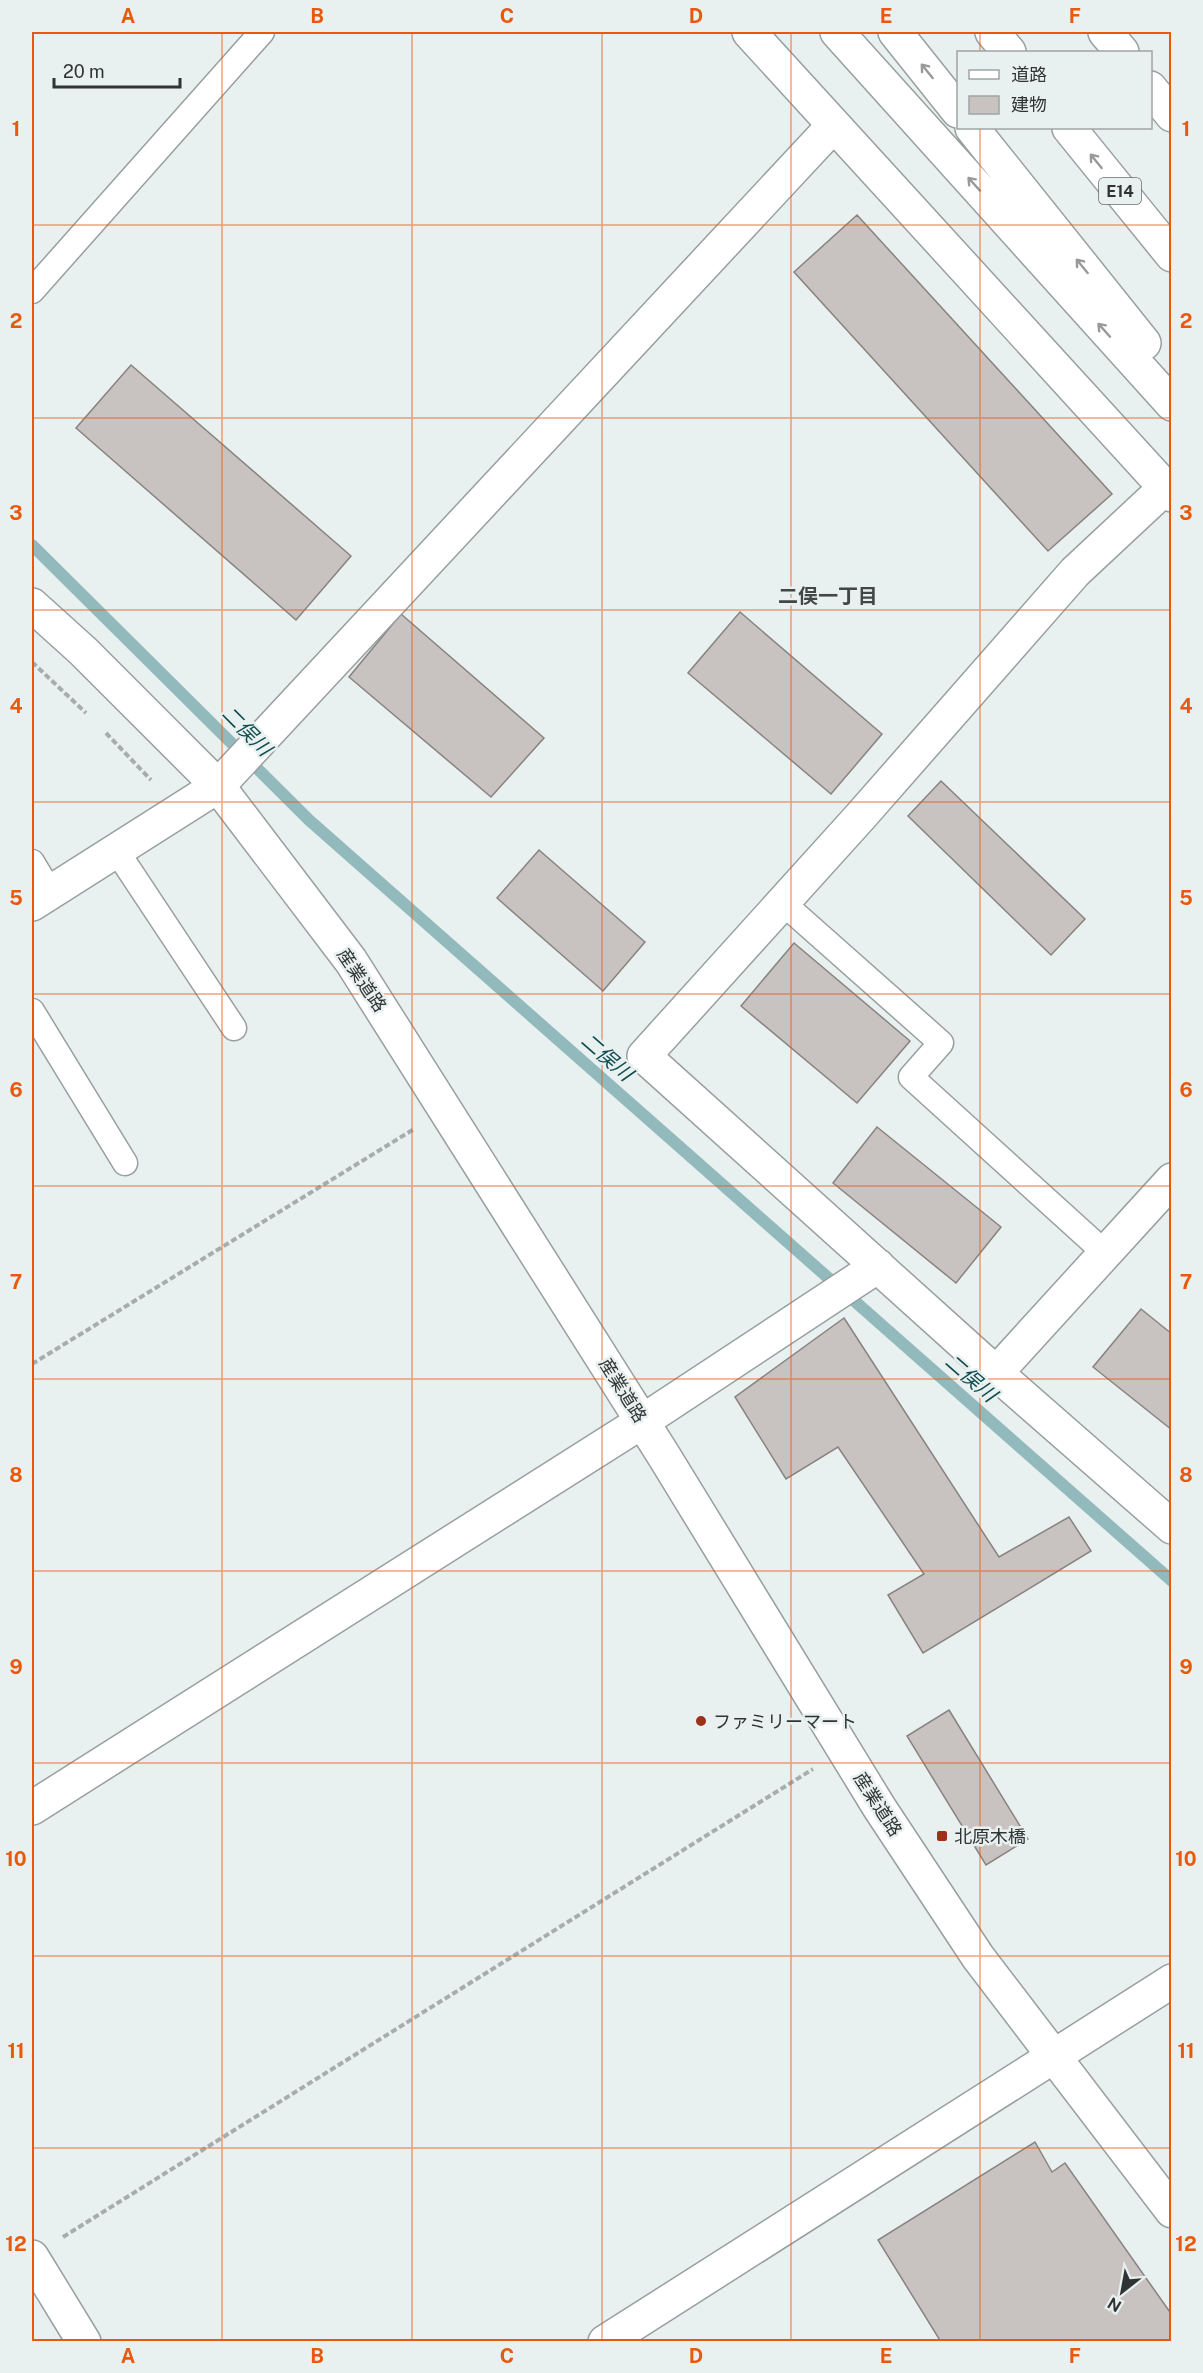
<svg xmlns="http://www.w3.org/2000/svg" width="1203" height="2373" font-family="'Public Sans','Noto Sans JP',sans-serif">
	<rect width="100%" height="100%" fill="#e9f0f0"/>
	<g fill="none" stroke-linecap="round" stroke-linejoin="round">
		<!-- stream -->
		<path stroke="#92babc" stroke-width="12" d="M32,545l277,275 863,761"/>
	</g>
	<!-- building -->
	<path fill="#c8c2c0" stroke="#888381" stroke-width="1.5" d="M857,215l255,279 -64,57 -254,-279z
		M131,365l220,191 -55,64 -220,-192z
		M740,612l142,122 -51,60 -143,-121z
		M401,614l143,124 -53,59 -142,-120z
		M941,781l144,138 -34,36 -143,-139z
		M539,850l106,92 -42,49 -106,-93z
		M794,943l116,98 -53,62 -116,-97z
		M877,1127l124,100 -45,56 -123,-100z
		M1141,1309l31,25v96l-79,-63z
		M844,1318l155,239 70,-40 22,34 -168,102 -35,-58 36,-21 -86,-127 -52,32 -51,-82z
		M949,1710l79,129 -42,26 -79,-129z
		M1035,2142l17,30 13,-9 107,152v27h-231l-63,-102z"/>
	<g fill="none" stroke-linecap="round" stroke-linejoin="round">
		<!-- lane casing -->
		<g stroke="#999f9f" stroke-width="27">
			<path id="lane" d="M32,291l230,-259
				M116,850l118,178
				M32,862l18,30
				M783,903l158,140 -30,34 193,175
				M32,1011l93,152"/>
		</g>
		<!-- street casing -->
		<g stroke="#999f9f" stroke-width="36">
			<path id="street" d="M749,32l423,463
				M1165,488l-90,84 -215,245 -216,239 352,317 176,154
				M32,904l186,-118 615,-660
				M996,1373l176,-193
				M32,1808l611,-387 235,-155
				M32,2257l52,85
				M605,2342l567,-361"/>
		</g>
		<!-- secondary casing -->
		<g stroke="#999f9f" stroke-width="36">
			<path id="secondary" d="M32,605l51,46 135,135 133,175 313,495 215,351 99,150 194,254"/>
		</g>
		<!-- highway casing -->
		<g stroke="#999f9f" stroke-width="36">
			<path id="highway" d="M837,32l335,372
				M895,32l63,79
				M992,32l17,20
				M1105,32l17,20
				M1150,88l22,27
				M972,128l172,215
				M1069,128l103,127"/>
		</g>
		<!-- path -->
		<path stroke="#a7adad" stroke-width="4" stroke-dasharray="6 3" stroke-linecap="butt" d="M32,662l54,51
			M106,733l45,47
			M32,1364l382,-235
			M63,2237l750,-468"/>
		<!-- lane -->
		<use href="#lane" stroke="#fff" stroke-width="24"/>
		<!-- street -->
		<use href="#street" stroke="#fff" stroke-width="33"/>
		<!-- secondary -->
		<use href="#secondary" stroke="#fff" stroke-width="33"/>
		<!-- highway -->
		<use href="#highway" stroke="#fff" stroke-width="33"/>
	</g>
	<!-- one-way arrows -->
	<defs><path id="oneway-shaft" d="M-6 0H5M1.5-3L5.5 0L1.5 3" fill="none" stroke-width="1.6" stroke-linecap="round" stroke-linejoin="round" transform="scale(1.5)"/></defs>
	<g stroke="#989999">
		<use href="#oneway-shaft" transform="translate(927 71) rotate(-129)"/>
		<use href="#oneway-shaft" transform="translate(1096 161) rotate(-129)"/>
		<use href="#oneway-shaft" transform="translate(974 184) rotate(-132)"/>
		<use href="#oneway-shaft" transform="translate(1082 266) rotate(-129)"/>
		<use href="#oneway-shaft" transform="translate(1104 330) rotate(-132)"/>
	</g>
	<!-- grid -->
	<path fill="none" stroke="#e8590c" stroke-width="1.5" stroke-opacity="0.55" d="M222,32v2310M412,32v2310M602,32v2310M791,32v2310M980,32v20M980,128v2214M32,225h1140M32,418h1140M32,610h1140M32,802h1140M32,994h1140M32,1186h1140M32,1379h1140M32,1571h1140M32,1763h1140M32,1956h1140M32,2148h1140"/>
	<!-- markers -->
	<g fill="#9a3218" stroke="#e9f0f0" stroke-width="2">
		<circle cx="701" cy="1721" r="6"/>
		<rect x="936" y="1830" width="12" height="12" rx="3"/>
	</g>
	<g text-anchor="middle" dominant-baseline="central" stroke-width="5" stroke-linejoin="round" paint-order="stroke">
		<!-- shield labels -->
		<rect fill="#e9f0f0" stroke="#686c6c" stroke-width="1.5" x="1099" y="178" width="42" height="26" rx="4.5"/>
		<g font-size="16" font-weight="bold" fill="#303333">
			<text x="1120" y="191">E14</text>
		</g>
		<!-- street labels -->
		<g font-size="18" fill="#303333" stroke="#e9f0f0">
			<text transform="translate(362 980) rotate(56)">産業道路</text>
			<text transform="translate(623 1390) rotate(58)">産業道路</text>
			<text transform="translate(878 1804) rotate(57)">産業道路</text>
		</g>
		<!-- poi labels -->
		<g font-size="18" fill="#303333" stroke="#e9f0f0" text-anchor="start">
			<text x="713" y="1721">ファミリーマート</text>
			<text x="954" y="1836">北原木橋</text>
		</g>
		<!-- neighbourhood labels -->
		<g font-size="20" font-weight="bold" fill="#414646" stroke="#e9f0f0">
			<text x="828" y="596">二俣一丁目</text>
		</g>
		<!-- water labels -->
		<g font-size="20" font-style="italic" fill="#104c4e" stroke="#e9f0f0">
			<text transform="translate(247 731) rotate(45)">二俣川</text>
			<text transform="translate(607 1057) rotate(41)">二俣川</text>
			<text transform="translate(971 1378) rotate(41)">二俣川</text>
		</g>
	</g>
	<!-- border -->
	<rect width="1203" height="2373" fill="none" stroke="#e9f0f0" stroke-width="66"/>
	<!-- legend -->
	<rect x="957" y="51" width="195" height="78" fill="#e9f0f0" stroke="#9fa4a4" stroke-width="1.5"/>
	<rect x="969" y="70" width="30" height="9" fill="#ffffff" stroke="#9fa4a4" stroke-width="1.5"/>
	<text x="1011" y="81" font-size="18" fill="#303333">道路</text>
	<rect x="969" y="96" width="30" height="18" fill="#c8c2c0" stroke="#9fa4a4" stroke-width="1.5"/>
	<text x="1011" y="111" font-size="18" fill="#303333">建物</text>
	<!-- north arrow -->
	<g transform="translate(1122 2292) rotate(211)" stroke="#e9f0f0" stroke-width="4.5" paint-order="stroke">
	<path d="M0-4.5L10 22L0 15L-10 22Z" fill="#303333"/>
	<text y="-9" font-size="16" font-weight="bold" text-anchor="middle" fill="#303333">N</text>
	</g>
	<!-- scale -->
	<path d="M54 78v9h126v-9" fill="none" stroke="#303333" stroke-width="3"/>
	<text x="63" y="78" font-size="18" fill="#303333" stroke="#e9f0f0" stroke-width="4.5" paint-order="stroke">20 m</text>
	<rect x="33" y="33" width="1137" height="2307" fill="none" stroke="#e8590c" stroke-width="2"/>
	<g font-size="20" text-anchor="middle" font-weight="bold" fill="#e8590c">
		<text x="128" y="23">A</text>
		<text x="317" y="23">B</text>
		<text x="507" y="23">C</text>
		<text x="696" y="23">D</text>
		<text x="886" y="23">E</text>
		<text x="1075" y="23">F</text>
		<text x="16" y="136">1</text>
		<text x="1186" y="136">1</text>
		<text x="16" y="328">2</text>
		<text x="1186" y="328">2</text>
		<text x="16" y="520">3</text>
		<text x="1186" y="520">3</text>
		<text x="16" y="713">4</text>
		<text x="1186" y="713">4</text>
		<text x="16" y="905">5</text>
		<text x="1186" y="905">5</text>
		<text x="16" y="1097">6</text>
		<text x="1186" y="1097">6</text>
		<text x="16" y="1289">7</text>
		<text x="1186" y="1289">7</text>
		<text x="16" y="1482">8</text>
		<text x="1186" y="1482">8</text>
		<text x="16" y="1674">9</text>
		<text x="1186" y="1674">9</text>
		<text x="16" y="1866">10</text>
		<text x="1186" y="1866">10</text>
		<text x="16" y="2058">11</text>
		<text x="1186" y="2058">11</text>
		<text x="16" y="2251">12</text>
		<text x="1186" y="2251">12</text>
		<text x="128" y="2363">A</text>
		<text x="317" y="2363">B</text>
		<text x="507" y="2363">C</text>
		<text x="696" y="2363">D</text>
		<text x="886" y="2363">E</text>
		<text x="1075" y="2363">F</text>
	</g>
</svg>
